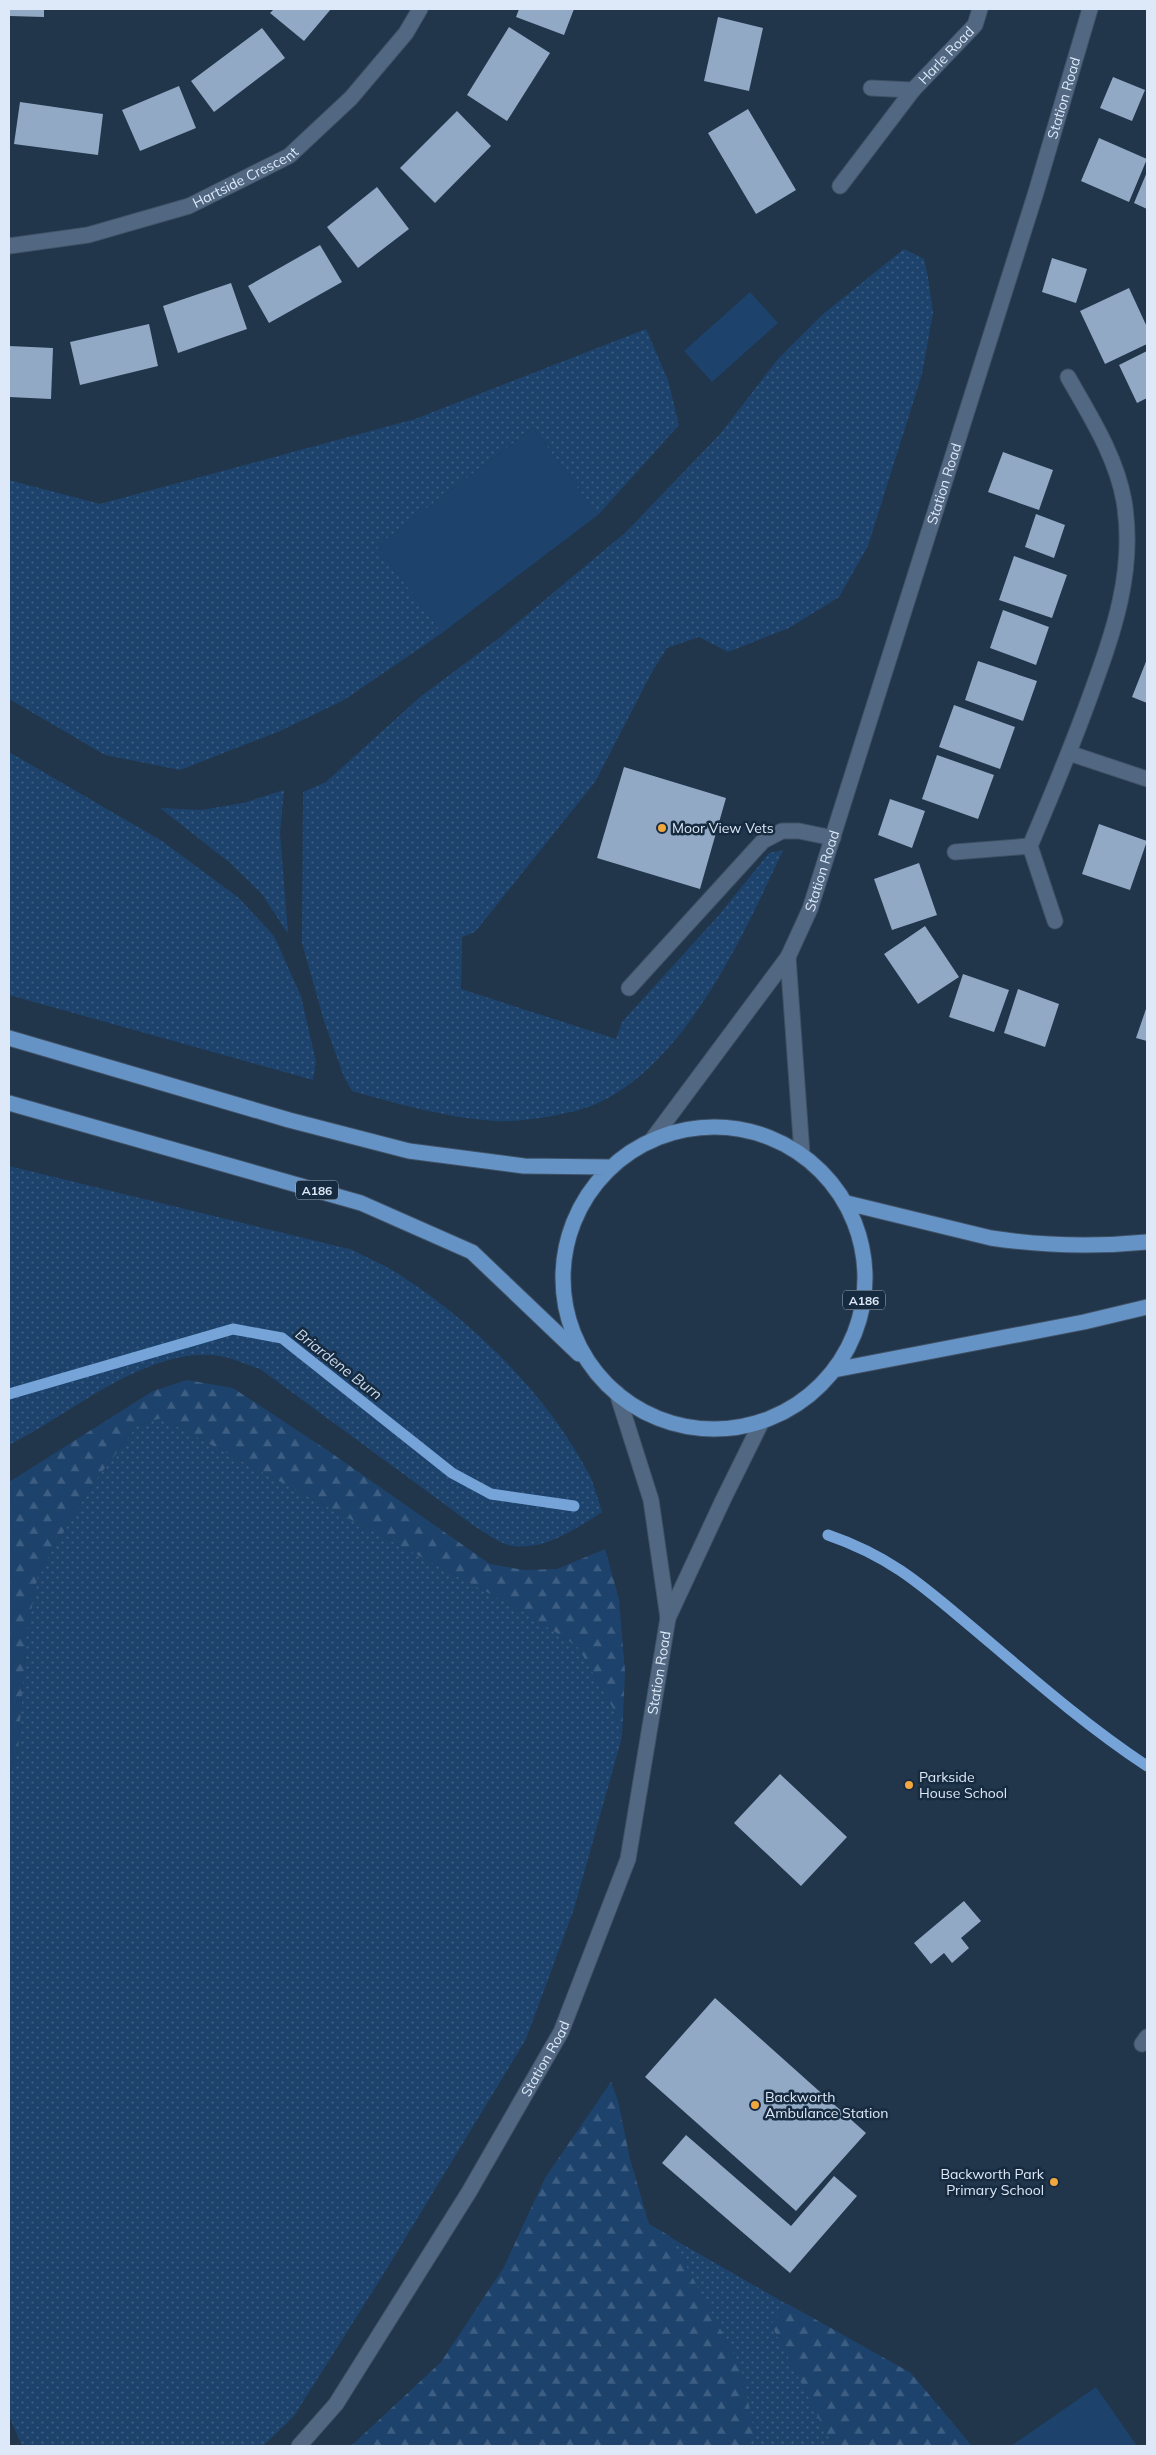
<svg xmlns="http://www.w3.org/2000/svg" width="1156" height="2455" font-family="Mulish,sans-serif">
	<defs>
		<pattern id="grass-dots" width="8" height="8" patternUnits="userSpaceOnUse" patternTransform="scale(1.25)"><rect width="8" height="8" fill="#1d436c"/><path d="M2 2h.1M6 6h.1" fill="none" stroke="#3d5e82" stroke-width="1.8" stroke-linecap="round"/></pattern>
		<pattern id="forest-firs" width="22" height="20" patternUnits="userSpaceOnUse" patternTransform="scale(1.25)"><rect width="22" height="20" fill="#1d436c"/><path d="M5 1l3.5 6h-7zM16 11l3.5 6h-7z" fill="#3d5e82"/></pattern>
	</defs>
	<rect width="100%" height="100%" fill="#21354b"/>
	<!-- grass -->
	<path fill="url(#grass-dots)" d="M904,249l20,10 4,18 5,36 -11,61 -54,172 -29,51 -50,31 -61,24 -29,-15 -32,11 -15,24 -57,110 -120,150 -13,5 -1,52 155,50 6,-17 97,-107 50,-62 14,-3c-39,84 -97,214 -187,254 -13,6 -30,9 -44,12 -18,3 -37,6 -56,5 -50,-3 -97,-17 -144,-30l-8,-14 -20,-56 -22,-78 1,-151 23,-10 94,-85 79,-59 127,-106 95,-99 56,-73 46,-46z
		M646,329l22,51 11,45 -81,90 -65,-87 -156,118 65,87 -98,67 -64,31 -100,39 -75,-15 -96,-56v-219l91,24 315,-85z
		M9,752l153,89 77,57 35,38 27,60 15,66 -3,18 -304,-85z
		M284,790l-4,43 8,101 -26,-40 -32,-31 -70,-55 41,2 42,-7z
		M9,1166l344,84c16,9 35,16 50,27 75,49 145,119 187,199 5,11 8,24 12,36 -27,17 -60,41 -94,33 -10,-3 -22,-12 -31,-17l-217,-159c-13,-4 -27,-11 -40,-13 -72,-11 -150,59 -211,89z
		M161,1418l365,195 52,34 36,63 8,27 -48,172 -48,130 -140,231 -92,146 -31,30h-241l-13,-30v-642l9,-22 8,-114 12,-64 54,-89 45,-59z
		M649,2225l221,127 59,94h-542z"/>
	<!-- forest -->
	<path fill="url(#forest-firs)" d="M187,1380l46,8 94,62 163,114 34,6 33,-1 48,-20 14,50 6,73 -3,65 -8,-27 -36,-63 -52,-34 -365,-195 -24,8 -45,59 -54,89 -12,65 -8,113 -9,22v-292l144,-91z
		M611,2082l7,19 12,58 19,65 21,12 71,131 14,67 -8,12h-396l90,-84 63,-95 41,-89z
		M788,2304l123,69 61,73h-139l-62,-122z"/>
	<!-- green -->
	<path fill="#1d436c" d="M750,292l28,31 -66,59 -28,-31z
		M533,428l65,87 -156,118 -65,-87z
		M1096,2387l41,59h-126z"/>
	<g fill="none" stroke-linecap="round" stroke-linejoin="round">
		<!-- stream -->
		<path stroke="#76a4d8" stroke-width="11" d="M9,1394l224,-65 49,9 170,135 39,21 83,12
			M828,1535c67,23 99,55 152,99 54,46 108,93 167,132"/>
	</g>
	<!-- building -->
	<path fill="#91a9c5" d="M9,9h35v8l-35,-1z
		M274,9h57l-27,32 -34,-28z
		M519,9h55l-10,26 -48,-18z
		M718,17l45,11 -14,63 -45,-10z
		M509,27l41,26 -43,68 -40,-26z
		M262,28l23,30 -71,54 -23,-31z
		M1113,77l32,13 -13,31 -32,-13z
		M179,86l17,42 -56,23 -18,-41z
		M20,102l83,12 -5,41 -84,-11z
		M748,109l48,81 -40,24 -48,-81z
		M457,111l34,35 -56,57 -35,-35z
		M1099,138l48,21 -18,43 -48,-21z
		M1147,172v37l-13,-6z
		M377,187l32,42 -51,39 -31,-41z
		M320,245l22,37 -73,41 -21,-37z
		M1052,258l35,11 -11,34 -34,-11z
		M231,283l16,46 -69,24 -15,-47z
		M1129,288l18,39v17l-42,20 -25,-53z
		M149,324l9,42 -78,19 -10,-43z
		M9,346l44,2 -2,51 -42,-2z
		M1147,351v47l-10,5 -18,-38z
		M1003,452l50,18 -14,40 -51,-18z
		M1036,514l29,11 -11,33 -29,-11z
		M1014,556l53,19 -15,43 -53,-18z
		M1003,610l46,17 -13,38 -46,-17z
		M1147,659v44l-15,-6z
		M978,661l59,20 -14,40 -58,-21z
		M954,705l61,22 -15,42 -61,-22z
		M937,755l57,20 -16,44 -56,-20z
		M624,767l102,31 -26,91 -103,-31z
		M890,799l35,12 -13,37 -34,-13z
		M1099,824l48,17 -17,49 -48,-16z
		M919,863l18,52 -45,15 -18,-51z
		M925,926l34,51 -41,27 -34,-50z
		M963,974l46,16 -15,42 -45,-15z
		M1018,989l41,15 -14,43 -41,-14z
		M1147,1006v35l-11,-3z
		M780,1774l67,63 -46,49 -67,-63z
		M964,1901l17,20 -20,17 8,10 -17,15 -8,-10 -13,11 -17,-21z
		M715,1998l151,135 -70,78 -151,-134z
		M686,2135l105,91 43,-50 23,20 -67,77 -128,-110z"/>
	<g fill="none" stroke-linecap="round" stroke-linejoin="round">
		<!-- lane casing -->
		<g stroke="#3f5165" stroke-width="17">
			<path id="lane" d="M840,186l73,-96
				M629,988l134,-147 19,-10h17l34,7
				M1142,2044l5,-7"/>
		</g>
		<!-- street casing -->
		<g stroke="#3f5165" stroke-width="17">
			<g id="street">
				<path id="s1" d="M871,88l42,2 62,-65 5,-16"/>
				<path id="s2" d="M9,246l79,-11 101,-29 100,-50 62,-58 55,-65 14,-24"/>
				<path d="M1069,753l78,26"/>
				<path d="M1030,846c20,-47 40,-95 58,-144 24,-66 48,-129 36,-201 -8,-45 -34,-85 -56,-124"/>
				<path d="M955,852l75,-6 25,75"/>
			</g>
		</g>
		<!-- secondary casing -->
		<g stroke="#3f5165" stroke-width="17">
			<g id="secondary">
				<path d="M788,957l14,197"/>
				<path id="s3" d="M651,1141l137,-184 22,-48 226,-717 54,-183"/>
				<path d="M617,1393l34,107 17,118"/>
				<path id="s4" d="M299,2446l37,-42 133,-212 92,-160 67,-173 40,-241 55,-118 38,-77"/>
			</g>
		</g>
		<!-- primary casing -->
		<g stroke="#3f5165" stroke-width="17">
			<path id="primary" d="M9,1038l280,82 120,31 115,15 84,1
				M9,1103l352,100 111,49 107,102
				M563 1278a151 151 0 1 1 302 0a151 151 0 1 1-302 0Z
				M847,1203l144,35c52,8 104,9 156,4
				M834,1370l250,-48 63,-15"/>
		</g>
		<!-- lane -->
		<use href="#lane" stroke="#526882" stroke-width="15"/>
		<!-- street -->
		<use href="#street" stroke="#526882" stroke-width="15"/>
		<!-- secondary -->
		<use href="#secondary" stroke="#526882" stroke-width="15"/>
		<!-- primary -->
		<use href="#primary" stroke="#6693c5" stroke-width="15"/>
	</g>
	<!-- markers -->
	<g fill="#efa73e" stroke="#172b40" stroke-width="2">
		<circle cx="662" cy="828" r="5"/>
		<circle cx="909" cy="1785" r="5"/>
		<circle cx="755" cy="2105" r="5"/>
		<circle cx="1054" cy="2182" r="5"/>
	</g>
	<g text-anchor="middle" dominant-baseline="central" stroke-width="5" stroke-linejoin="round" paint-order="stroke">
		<!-- shield labels -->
		<g fill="#172b40" stroke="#a2b0c1" stroke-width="1">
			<rect x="296" y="1180.5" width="42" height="19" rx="4"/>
			<rect x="843" y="1290.5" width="42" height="19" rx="4"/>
		</g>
		<g font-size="12" font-weight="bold" fill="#dde9f8">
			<text x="317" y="1190">A186</text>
			<text x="864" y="1300">A186</text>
		</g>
		<!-- street labels -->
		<g font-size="14" fill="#dde9f8" stroke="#172b40">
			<text stroke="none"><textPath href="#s1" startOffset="90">Harle Road</textPath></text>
			<text stroke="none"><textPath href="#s3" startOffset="1132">Station Road</textPath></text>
			<text stroke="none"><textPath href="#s2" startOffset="248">Hartside Crescent</textPath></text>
			<text stroke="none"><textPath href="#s3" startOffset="728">Station Road</textPath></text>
			<text stroke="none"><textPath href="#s3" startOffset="322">Station Road</textPath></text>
			<text stroke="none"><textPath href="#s4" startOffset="865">Station Road</textPath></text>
			<text stroke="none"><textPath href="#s4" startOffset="460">Station Road</textPath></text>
		</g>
		<!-- poi labels -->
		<g font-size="14" fill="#dde9f8" stroke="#172b40" text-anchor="start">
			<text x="672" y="828">Moor View Vets</text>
			<text x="919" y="1777">Parkside<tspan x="919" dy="16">House School</tspan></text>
			<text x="765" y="2097">Backworth<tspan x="765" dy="16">Ambulance Station</tspan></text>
			<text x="1044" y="2174" text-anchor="end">Backworth Park<tspan x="1044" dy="16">Primary School</tspan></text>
		</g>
		<!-- water labels -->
		<g font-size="15" font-style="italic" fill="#cadaec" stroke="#172b40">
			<text transform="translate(339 1364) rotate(38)">Briardene Burn</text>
		</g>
	</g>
	<!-- border -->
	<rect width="1156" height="2455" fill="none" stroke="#dde9f8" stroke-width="20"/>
</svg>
